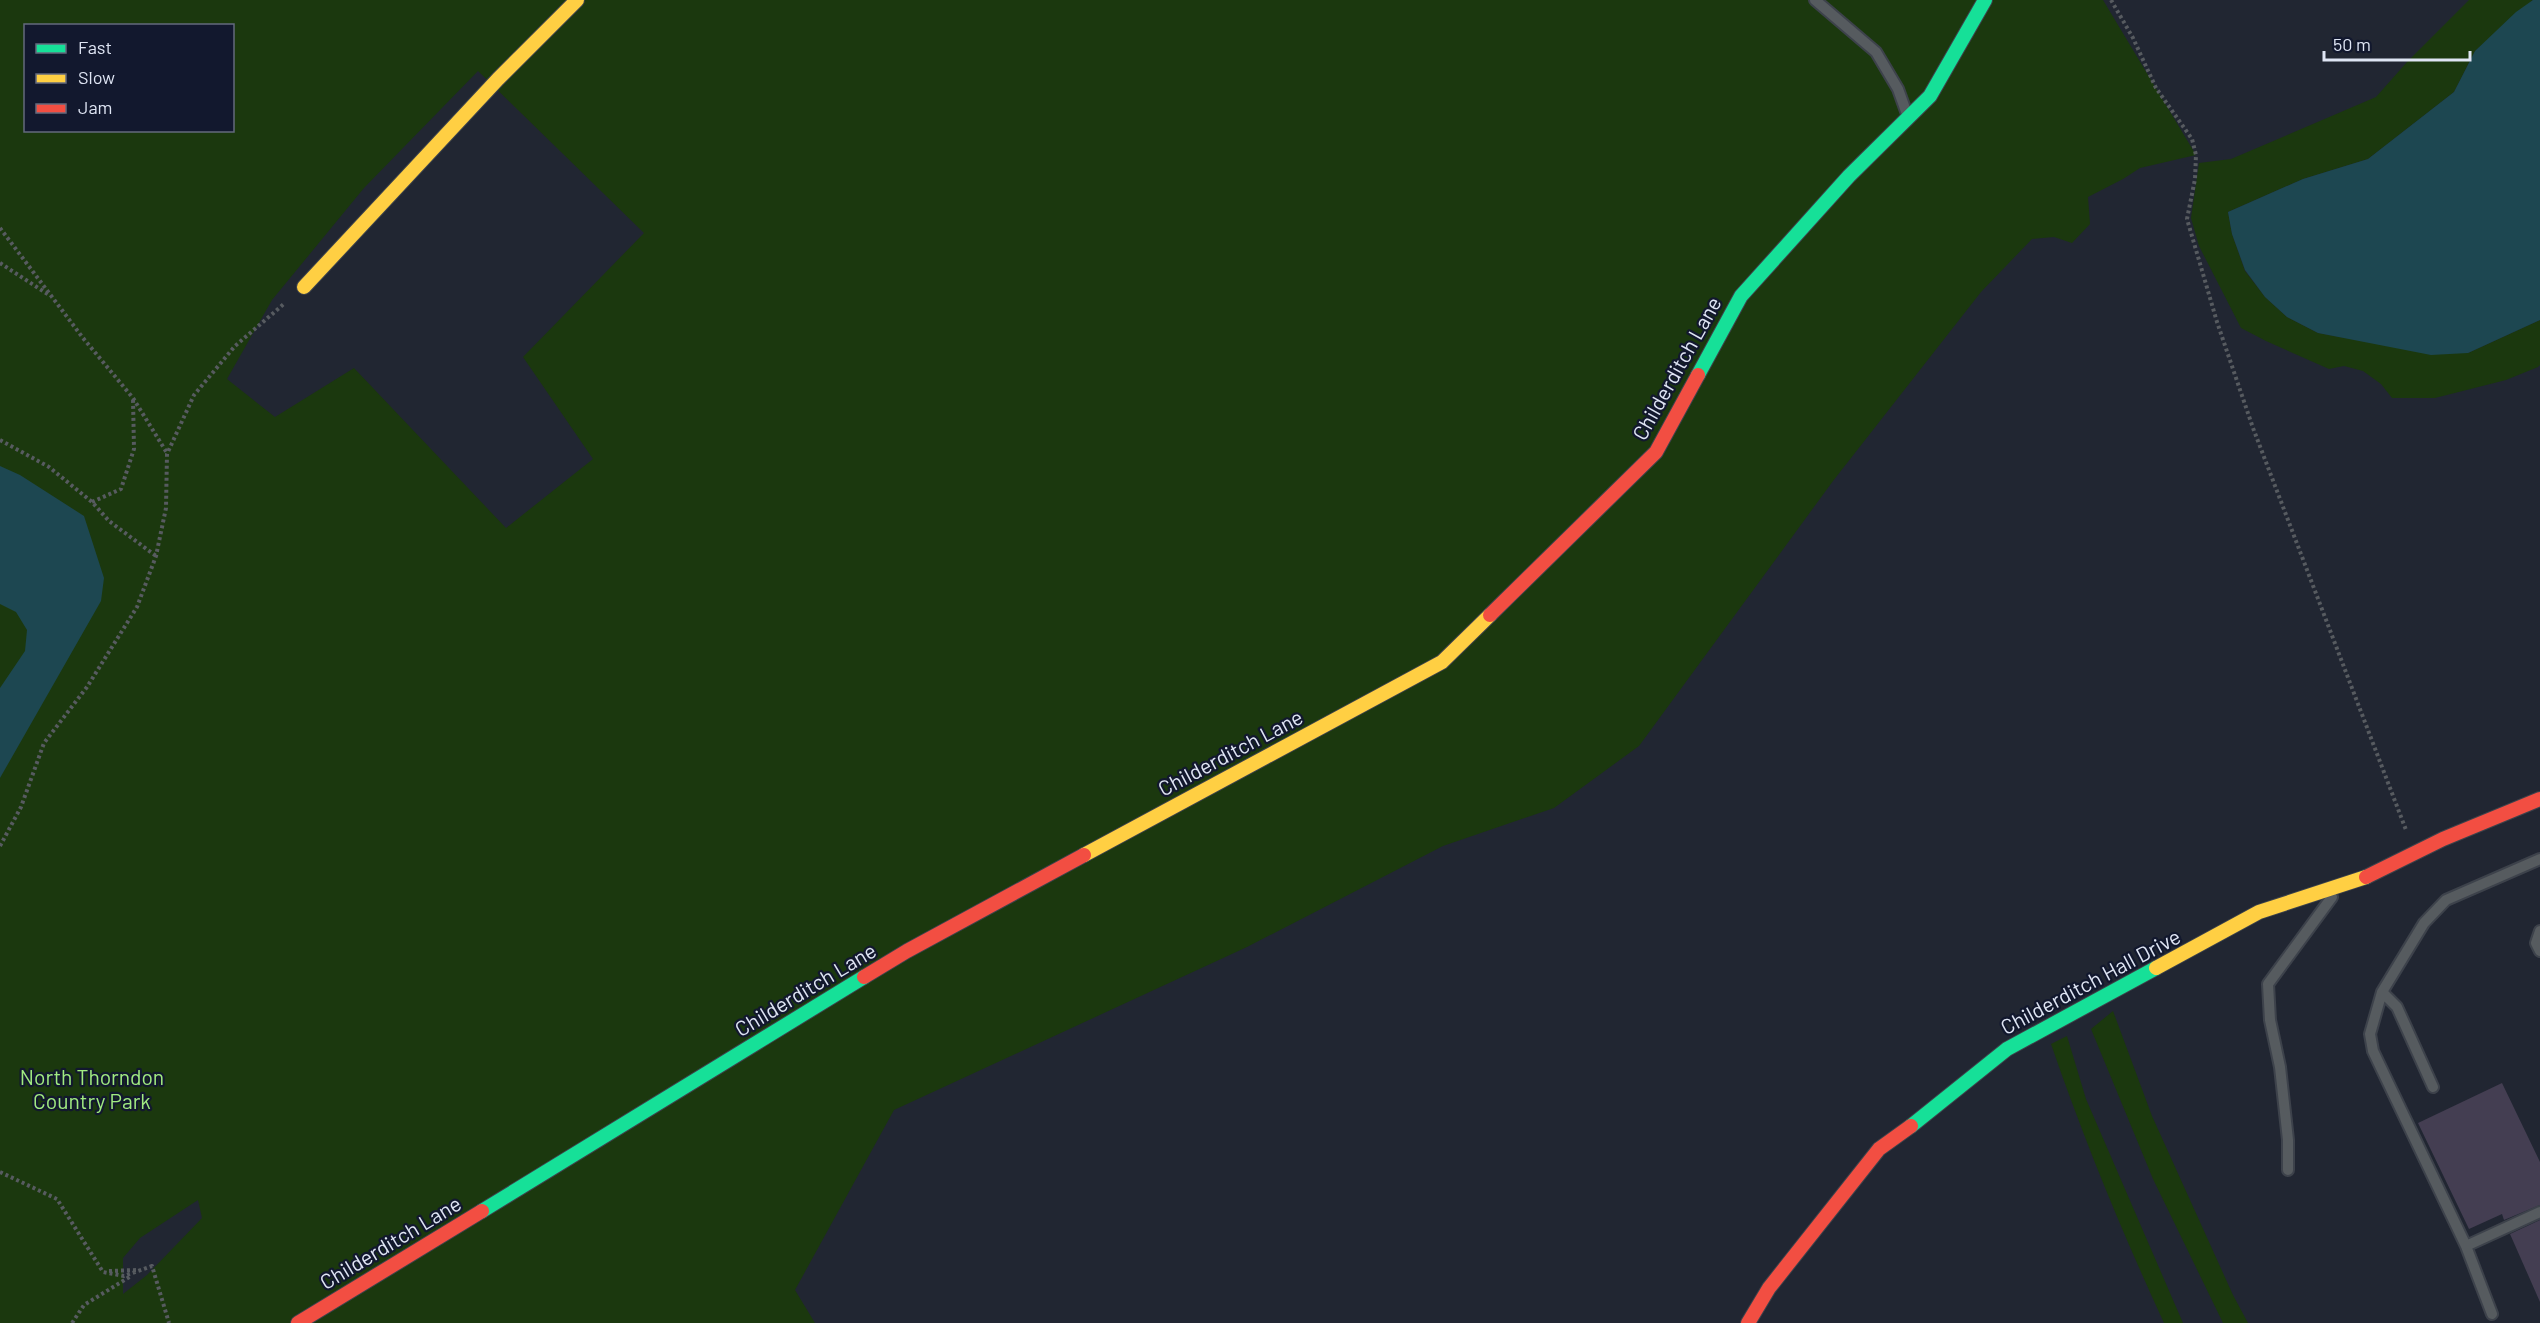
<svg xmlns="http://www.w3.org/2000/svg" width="2540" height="1323" font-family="Barlow,sans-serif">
	<rect width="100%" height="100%" fill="#212632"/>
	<!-- green -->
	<path fill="#1b380e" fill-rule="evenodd" d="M0,0h2103l93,155 -56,13 -17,11 -35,18 2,27 -18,19 -18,-6 -22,2 -51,53 -148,189 -194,265 -85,62 -111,38 -196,101 -353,163 -99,180 20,33h-815zM26,26h206v104h-206zM478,71l166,162 -121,124 70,102 -87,69 -152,-160 -79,49 -48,-38 45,-79 92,-112zM198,1200l4,18 -55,57 -24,19v-36l17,-20z
		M2469,0h64l-58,51 -21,41 -86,67 -65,20 -75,33 4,22 13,37 20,26 22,20 31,16 55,10 95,10 72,-33v45l-2,2 -32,13 -71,18h-43l-11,-14 -18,-13 -19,-5 -15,3 -63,-28 -25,-13 -42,-82 -8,-28 8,-55 32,-4 145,-62 31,-35z
		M2113,1011l39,105 81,179 15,28h-25l-70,-144 -62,-150z
		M2067,1036l19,63 97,224h-19c-42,-91 -80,-183 -113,-279z"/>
	<!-- water -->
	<path fill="#1d4751" d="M2533,0h7v320l-72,33 -37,2 -113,-22 -31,-16 -22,-20 -20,-27 -13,-36 -4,-22 75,-33 65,-20 86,-67 21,-41 41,-39z
		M0,466l20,9 64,41 20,62 -3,23 -101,177v-90l25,-37 2,-21 -11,-18 -16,-8z"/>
	<!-- building -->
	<path fill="#443e52" d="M2502,1083l38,79v43l-36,15 -2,-6 -33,15 -51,-106z
		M2540,1220v82l-30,-68z"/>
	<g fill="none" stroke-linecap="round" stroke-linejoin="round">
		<!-- lane casing -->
		<g stroke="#3d424b" stroke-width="14">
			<path id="lane" d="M1815,0l61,52 22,37 9,25
				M2540,931l-4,12 4,8
				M2382,992l15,15 36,80
				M2288,1170v-30l-8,-73 -10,-47 -2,-36 64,-87
				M2466,1246l74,-34
				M2492,1314l-26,-68 -93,-195 -3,-17 12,-42 42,-69 22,-23 94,-41"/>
		</g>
		<!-- fast casing -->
		<g stroke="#3d424b" stroke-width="16">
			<path id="fast" d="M1698,375l43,-79 108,-120 81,-80 55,-96
				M1911,1126l96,-77 149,-81
				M482,1211l382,-234"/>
		</g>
		<!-- slow casing -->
		<g stroke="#3d424b" stroke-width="16">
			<path id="slow" d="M304,287l194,-208 79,-79
				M1084,855l358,-193 48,-47
				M2156,968l103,-56 107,-35"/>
		</g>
		<!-- jam casing -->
		<g stroke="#3d424b" stroke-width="16">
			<path id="jam" d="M1490,615l166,-163 42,-77
				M2366,877l77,-38 97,-40
				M864,977l43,-26 177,-96
				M298,1323l184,-112
				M1748,1323l21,-35 110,-139 32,-23"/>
		</g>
		<!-- path -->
		<path stroke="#575b60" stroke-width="4" stroke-dasharray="3 3" stroke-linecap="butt" d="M2111,0l22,38 23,50 36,51 4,16 -1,24 -8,40 30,103 36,106 153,402
			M0,228l83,110 50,60 34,55
			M0,263l49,32
			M0,440l49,27 43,35 17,19 47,35
			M92,502l29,-13 13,-40 -1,-51
			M0,846l21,-39 23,-64 43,-56 50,-80 19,-51 10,-48 1,-54 27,-59 41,-49 50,-43
			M0,1172l57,27 46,73 21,4 28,-10 17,57
			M109,1271l28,-1
			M72,1323l12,-18 47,-29"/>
		<!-- lane -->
		<use href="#lane" stroke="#565b5f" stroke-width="10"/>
		<!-- fast -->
		<use href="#fast" stroke="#16e098" stroke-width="14"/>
		<!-- slow -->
		<use href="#slow" stroke="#ffcf43" stroke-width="14"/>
		<!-- jam -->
		<use href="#jam" stroke="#f24e42" stroke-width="14"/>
	</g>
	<g text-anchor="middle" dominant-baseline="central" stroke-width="4.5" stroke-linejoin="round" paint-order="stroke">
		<!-- street labels -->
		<g font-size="21" fill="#dfe5f4" stroke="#12182e">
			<text transform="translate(1676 368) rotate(-61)">Childerditch Lane</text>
			<text transform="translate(1230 752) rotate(-28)">Childerditch Lane</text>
			<text transform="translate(2090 981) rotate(-28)">Childerditch Hall Drive</text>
			<text transform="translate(805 989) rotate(-31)">Childerditch Lane</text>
			<text transform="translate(390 1242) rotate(-31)">Childerditch Lane</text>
		</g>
		<!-- park labels -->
		<g font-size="21" fill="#a1eb81" stroke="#12182e">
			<text x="92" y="1076">North Thorndon<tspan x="92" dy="24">Country Park</tspan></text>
		</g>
	</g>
	<!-- legend -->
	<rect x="24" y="24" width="210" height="108" fill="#12182e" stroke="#646a7d" stroke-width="1.5"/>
	<rect x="36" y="44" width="30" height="9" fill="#16e098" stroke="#646a7d" stroke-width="1.5"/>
	<text x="78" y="54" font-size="18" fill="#dfe5f4">Fast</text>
	<rect x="36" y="74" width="30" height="9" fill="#ffcf43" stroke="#646a7d" stroke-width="1.5"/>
	<text x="78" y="84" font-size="18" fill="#dfe5f4">Slow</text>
	<rect x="36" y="104" width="30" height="9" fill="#f24e42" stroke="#646a7d" stroke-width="1.5"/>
	<text x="78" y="114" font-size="18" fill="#dfe5f4">Jam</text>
	<!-- scale -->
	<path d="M2324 51v9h146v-9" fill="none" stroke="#dfe5f4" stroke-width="3"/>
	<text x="2333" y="51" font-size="18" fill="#dfe5f4" stroke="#12182e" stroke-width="4.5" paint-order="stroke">50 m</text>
</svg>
